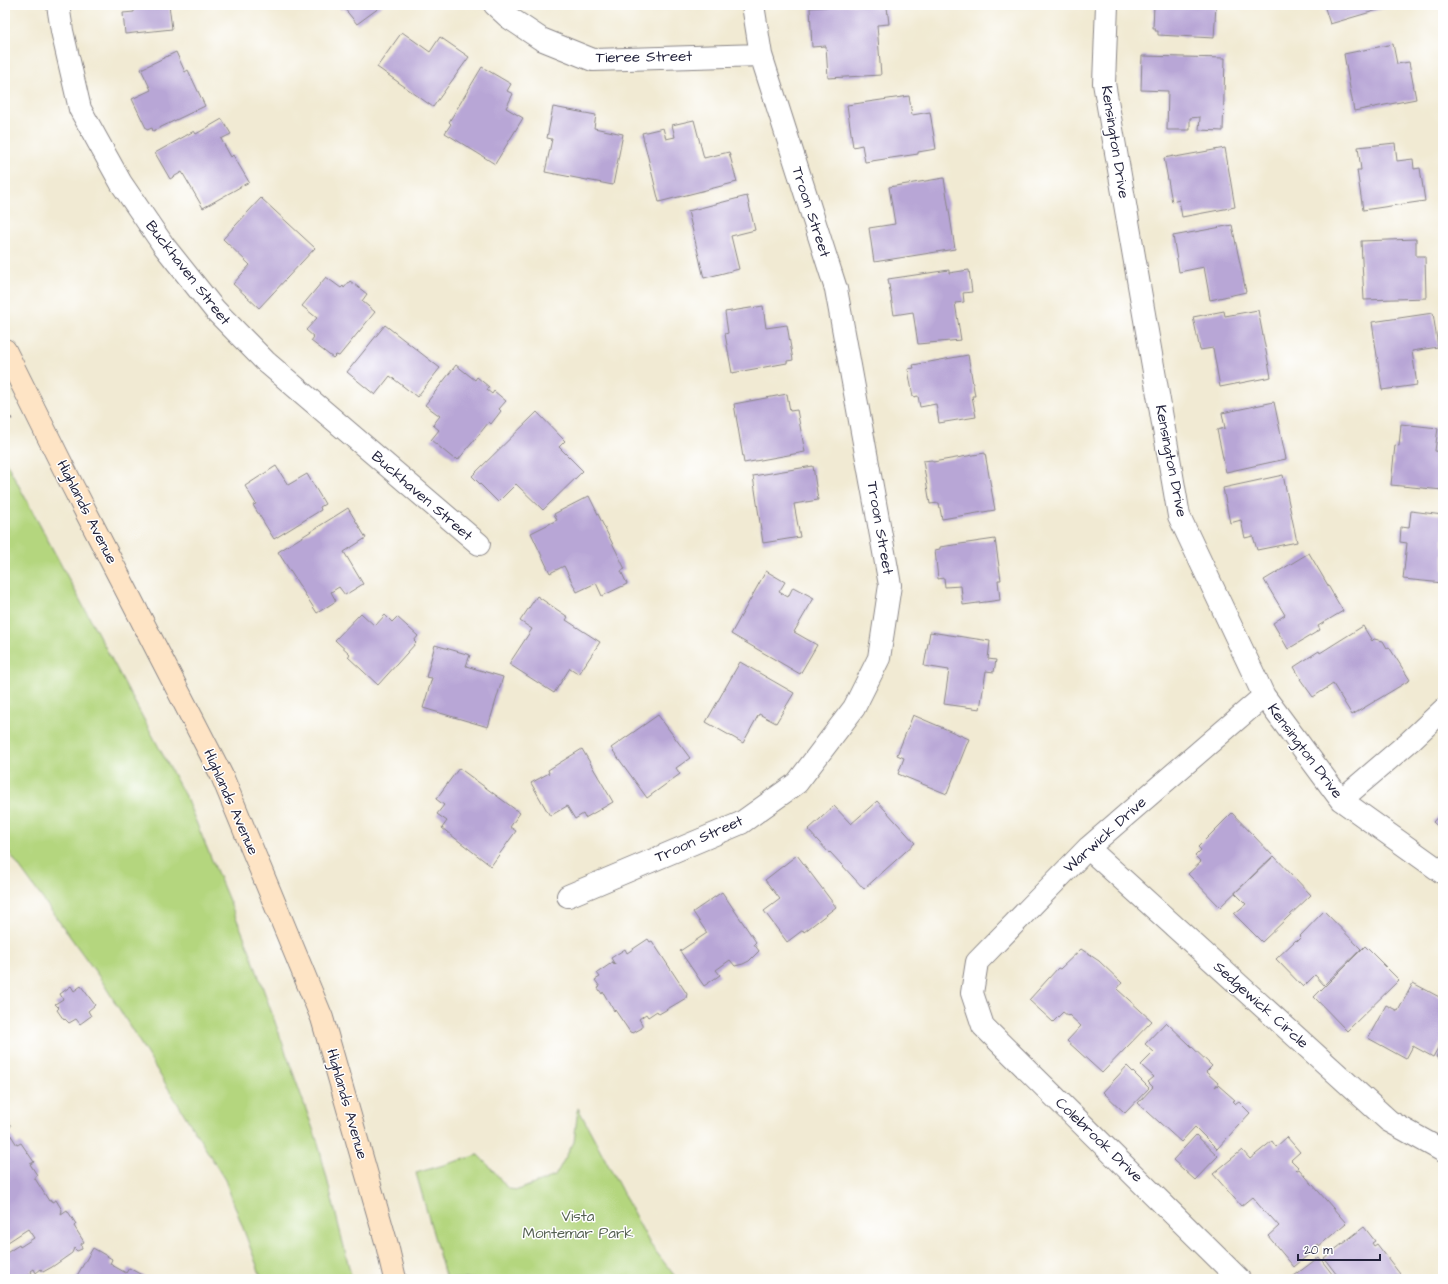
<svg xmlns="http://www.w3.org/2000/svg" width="1448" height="1284" font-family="'Architects Daughter',sans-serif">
	<rect width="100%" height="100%" fill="#fff"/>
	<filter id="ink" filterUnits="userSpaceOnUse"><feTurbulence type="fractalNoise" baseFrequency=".025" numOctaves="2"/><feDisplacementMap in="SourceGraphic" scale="8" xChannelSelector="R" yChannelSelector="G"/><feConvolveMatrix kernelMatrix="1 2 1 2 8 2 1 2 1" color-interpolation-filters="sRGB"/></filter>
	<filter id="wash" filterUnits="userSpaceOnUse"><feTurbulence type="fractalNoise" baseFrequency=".012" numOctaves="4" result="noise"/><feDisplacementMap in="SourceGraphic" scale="16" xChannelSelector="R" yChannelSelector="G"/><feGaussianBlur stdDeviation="0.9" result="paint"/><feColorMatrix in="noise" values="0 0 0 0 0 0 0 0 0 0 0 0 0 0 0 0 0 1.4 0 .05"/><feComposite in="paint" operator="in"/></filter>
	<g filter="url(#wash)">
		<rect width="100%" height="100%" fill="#f1ead3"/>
		<!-- green -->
		<path fill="#b4d67e" stroke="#6b7c5c" d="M5,460l181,338 62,148 70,197 34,136h-90l-37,-99 -125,-202 -95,-131z
			M578,1108l72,136 27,35h-231l-30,-106 62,-18 15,15 15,19 10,1 37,-14 19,-34z"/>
		<g id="blocks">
			<!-- building -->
			<path fill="#b8a6d6" d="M134,5h35l3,24 -47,5 -2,-21 11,-1z
				M338,5h45l-26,19 -13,-16 -3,2z
				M850,5h24v3l13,-1 2,17 -12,1 4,50 -53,3 -2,-32 -14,1 -2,-39z
				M1154,5h62l-2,33 -56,-3v-4h-3l1,-3h-3z
				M1324,5h64v2l-58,17z
				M402,32l28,20 10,-15 29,20 -36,50 -56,-40z
				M1393,44l4,20 12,-2 7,37 -62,12 -10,-57z
				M176,52l9,20 3,-2 17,36 -52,25 -1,-3 -5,2 -15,-31 19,-9 -10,-21z
				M1142,56l83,2 -2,73 -24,-1 1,-13 -10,1v12h-23l1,-39 -27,-1z
				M482,67l29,17 -4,7 6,3 -7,14 17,10 -28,46 -50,-31 6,-9 -2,-2z
				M909,96l3,19 18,-3 6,37 -18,3v2l-53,8 -3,-17 -9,2 -6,-42z
				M553,107l43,8 -2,13 29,6 -10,51 -68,-13 7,-33 -5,-1z
				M222,119l9,15 -10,5 10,18 2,-2 16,27 -46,26 -21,-36 -12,7 -15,-26 39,-22 2,3z
				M694,120l10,38 25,-6 8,30 -78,20 -17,-69 21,-5 3,11 9,-2 -3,-12z
				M1395,143l2,18 16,-2 1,10 6,-1 5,33 -62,9 -6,-40h4l-3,-23z
				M1225,148l10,59 -53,10 -3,-17 -7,2 -8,-44 10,-2 1,1z
				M944,178l11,71 -81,13 -5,-34 26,-4 -6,-37z
				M747,196l8,34 -24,6 8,33 -35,9 -16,-67z
				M261,198l54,50 -56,60 -26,-24 17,-19 -27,-26z
				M1232,225l14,67 -36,8 -6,-33 -25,5 -6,-36z
				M1416,239v17h9l1,42 -62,2 -3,-59z
				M949,270v3l20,-3 3,22 -9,1 1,9 -9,1 6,37 -43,4 -5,-32 -19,3 -6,-36z
				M326,277l15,11 2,-2 1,2 6,-7 17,13 -5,7 13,11 -36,44 -3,-1 -3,3 -22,-17 3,-4 -8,-7 11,-12 -15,-12z
				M763,306l3,22 21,-3 6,35 -6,1v2l-55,10 -7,-39 3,-1 -3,-21z
				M1258,310l13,67 -51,10 -7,-39 -13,2 -7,-33 31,-6 1,5z
				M1433,313l5,34 -26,4 5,34 -35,5 -10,-68z
				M385,325l55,43 -23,29 -27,-21 -15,19 -28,-23z
				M968,355l7,41h-3l4,21 -37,6 -3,-19 -16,3 -2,-11 -5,1 -5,-28 6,-1 -1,-3z
				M456,365l19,15 2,-3 12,10 -2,3 5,4 2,-3 12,10 -7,8 2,2 -10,13 -2,-2 -31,38 -2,-2 -2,1 -23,-19 8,-10 -6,-5 7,-9 -15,-11z
				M787,394l3,17 7,-1 8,42 -61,11 -10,-59z
				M1274,402l12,57 -60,13 -9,-42 8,-2 -3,-15z
				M537,412l28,29 -6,6 24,24 -40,39 -27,-26 -18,18 -26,-26z
				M1401,424l37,4 -3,23 8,1v38l-52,-5 4,-40 4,1z
				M985,453l10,57 -53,9 -3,-16 -9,1 -7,-43 9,-1 1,2z
				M276,466l12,19 19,-11 18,30 -5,3 1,3 -47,29 -21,-34 3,-1 -11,-18z
				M813,466l5,34 -24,4 6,33 -37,6 -10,-67z
				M1283,475l14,67 -40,8 -4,-14 -8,2 -4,-18 -11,3 -7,-35z
				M589,496l36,73 -4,2 6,13 -25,12 -6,-13 -19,9 -13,-26 -14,7 -19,-40 26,-13 -3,-6z
				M348,508l18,30 -22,14 19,32 -18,11 -6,-8 -8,5 5,9 -19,12 -39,-61z
				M1411,511l32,4v68l-40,-4 4,-36 -7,-1 1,-15 8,1z
				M995,539l6,41h-3l2,20 -37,5 -2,-19 -16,1 -1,-9 -6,1 -3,-29 5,-1v-2z
				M1309,553l34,58 -25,15 2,4 -32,19 -15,-26 12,-8 -21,-35z
				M766,571l19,11 -6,10 9,5 5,-10 21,11 -20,34 23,13 -17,29 -69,-40z
				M537,596l31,21 -2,3 34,22 -21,32 -9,-6 -16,25 -45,-29 23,-35 -12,-8z
				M361,613l14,13 10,-11 7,7 5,-5 21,19 -4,5 2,2 -38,42 -30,-28 2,-3 -15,-14z
				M1363,626l9,15 2,-2 9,2 4,7 2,-1 21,33 -58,35 -19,-31 -20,13 -13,-18h1l-7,-12 25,-16 1,2z
				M930,632l60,9 -2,18 8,1 -2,12 -8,-1 -6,38 -36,-5 5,-34 -25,-4z
				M435,645l35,10 -4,11 37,11 -15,50 -65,-19 9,-30 -6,-1z
				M740,662l54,31 -18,30 -17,-9 -16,29 -37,-21z
				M658,715l32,43 -14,10 4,6 -33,24 -36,-50z
				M913,715l56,24 -22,55 -49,-20 6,-16 -7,-3z
				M582,749l31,53 -28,16 -2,-4 -8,5 -8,-13 -17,10 -19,-33 18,-10 -1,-3z
				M459,768l61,45 -10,14 6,4 -25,35 -49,-38 5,-7 -10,-7 7,-9 -8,-6z
				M877,801l38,42 -51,46 -34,-37 -1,1 -21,-23 26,-24 17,18z
				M1443,811v20l-10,-9z
				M1232,813l41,43 -53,51 -32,-33 13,-12 -6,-6 6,-6 -3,-3z
				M797,855l39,52 -32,25 -1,-2 -16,12 -23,-31 16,-12 -15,-19z
				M1274,856l37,39 -49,47 -28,-28 12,-10 -11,-11z
				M722,892l34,50 -2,2 5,7 -10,10 -6,3 -8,2 -5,-6 -14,10 4,5 -16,11 -24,-35 27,-18 -14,-21z
				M1324,911l37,38 -37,36 -9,-10 -12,12 -27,-28 20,-19 1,1 4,-4 -1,-1z
				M648,939l2,3 2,-1 35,53 -1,4 -27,16 -2,-3 -9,6 -2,-3 -7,5 3,5v4l-9,5 -3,-1 -15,-22 -1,1 -11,-19 -1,2 -4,-6 2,-1 -5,-7 5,-3 -3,-4 16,-11 2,3 -4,-7 14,-9 2,4z
				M1365,946l34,34 -52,51 -33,-34z
				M1081,949l18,12 23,22 -5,6 35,32 -50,52 -35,-32 14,-15 -12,-11 -1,1 -5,-4 -10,10 -24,-22 29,-32 2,1z
				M1413,983l30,16v40l-10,18 -20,-11 -7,13 -38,-21 18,-33 12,6z
				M71,986l3,5 7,-5 14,19 -7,6 3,5 -11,8 -4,-5 -7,4 -4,-4 -1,1 -7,-10 2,-2 -4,-4 8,-5 -3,-5z
				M1166,1022l46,44 -6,6 12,11 -3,4 3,-2 17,15 -2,1 3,3 3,-2 11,11 -33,36 -22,-22 -14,15 -43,-39 15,-16 -5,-5 6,-5 -13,-12 13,-13 -9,-8z
				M1443,1043v18l-7,-4z
				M1127,1066l22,22 -24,25 -22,-21z
				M5,1117l6,9 -4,3 10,16 4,-2 13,19 -4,2 7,11 -3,2 15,24 2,-1 1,2 4,-2 6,10 -1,4 6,-4 9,14 -2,2 10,16 -3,2 1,5 -5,2 -3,-3 -2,5 -20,14 -9,5 -2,-3 -5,4 -2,-4 -3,2 1,2 -9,6h-12l-6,-9v-16l14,-9 1,2 14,-9 -6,-9 -23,15z
				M1196,1135l22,21 -23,24 -22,-20z
				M1287,1137l13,15 -9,8 7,7 -2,2 1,1 2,-1 47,54 -27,23 -1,-2 -3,2 1,2 -22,19 -26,-31 11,-10 -9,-10 -1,1 -17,-20 -11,9 -28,-32 29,-24 8,9 22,-18 4,6z
				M1364,1227l11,14 -3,2 2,3 3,-2 23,30 -7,5h-53l-16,-21z
				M93,1248l19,11 -2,5 16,9 3,-5 20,11h-74z
				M1319,1257l17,22h-46z"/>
		</g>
	</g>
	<g filter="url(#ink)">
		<use href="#blocks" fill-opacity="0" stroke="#8a8687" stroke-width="1"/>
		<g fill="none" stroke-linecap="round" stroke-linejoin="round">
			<!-- street casing -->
			<g stroke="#8a8687" stroke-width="24">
				<path id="street" d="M58,5l4,26 18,78 41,74 43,63 51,64 50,51 214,183
					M495,5l13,12 33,22 52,21 168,-5
					M1107,5l-3,78 75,433 85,180 77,104 102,73
					M1341,800l69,-59 33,-31
					M1088,848l301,273 54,30
					M568,896l173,-73 56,-40 57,-75 25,-50 11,-73 -54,-296 -75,-234 -8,-50
					M1239,1279l-256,-253 -11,-33 5,-31 111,-114 176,-152"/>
			</g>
			<!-- secondary casing -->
			<g stroke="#8a8687" stroke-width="24">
				<path id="secondary" d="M5,350l67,135 150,291 100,242 65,227 8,34"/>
			</g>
			<!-- path -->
			<path stroke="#8a8687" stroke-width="2.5" stroke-dasharray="3 3" stroke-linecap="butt" d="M5,421l7,-3"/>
			<!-- street -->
			<use href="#street" stroke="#fff" stroke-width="22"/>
			<!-- secondary -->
			<use href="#secondary" stroke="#fee4c5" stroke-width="22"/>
		</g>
	</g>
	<g text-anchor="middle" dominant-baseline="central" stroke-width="3" stroke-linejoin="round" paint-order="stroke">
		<!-- street labels -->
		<g font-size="15" fill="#22223b" stroke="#fff">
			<text transform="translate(644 57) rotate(-1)">Tieree Street</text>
			<text transform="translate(1115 142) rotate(81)">Kensington Drive</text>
			<text transform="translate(811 212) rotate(72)">Troon Street</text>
			<text transform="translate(188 273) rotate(52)">Buckhaven Street</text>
			<text transform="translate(1171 461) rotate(79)">Kensington Drive</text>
			<text transform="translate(422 496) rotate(41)">Buckhaven Street</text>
			<text transform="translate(87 512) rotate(63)">Highlands Avenue</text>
			<text transform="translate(880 528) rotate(80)">Troon Street</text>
			<text transform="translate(1305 751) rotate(53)">Kensington Drive</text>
			<text transform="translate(231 802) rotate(66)">Highlands Avenue</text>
			<text transform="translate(1105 835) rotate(-42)">Warwick Drive</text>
			<text transform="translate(699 839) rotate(-24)">Troon Street</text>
			<text transform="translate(1261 1005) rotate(42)">Sedgewick Circle</text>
			<text transform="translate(347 1104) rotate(74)">Highlands Avenue</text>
			<text transform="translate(1099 1140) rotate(44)">Colebrook Drive</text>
		</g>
		<!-- park labels -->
		<g font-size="15" fill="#556152" stroke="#fff">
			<text x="578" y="1216">Vista<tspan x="578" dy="17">Montemar Park</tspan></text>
		</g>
	</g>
	<!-- margin -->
	<rect width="1448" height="1284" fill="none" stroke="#fff" stroke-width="20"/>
	<!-- scale -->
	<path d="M1298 1254v6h82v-6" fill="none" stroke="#22223b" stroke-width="2"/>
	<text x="1304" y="1254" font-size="12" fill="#22223b" stroke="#ffffff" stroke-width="3" paint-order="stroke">20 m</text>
</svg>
